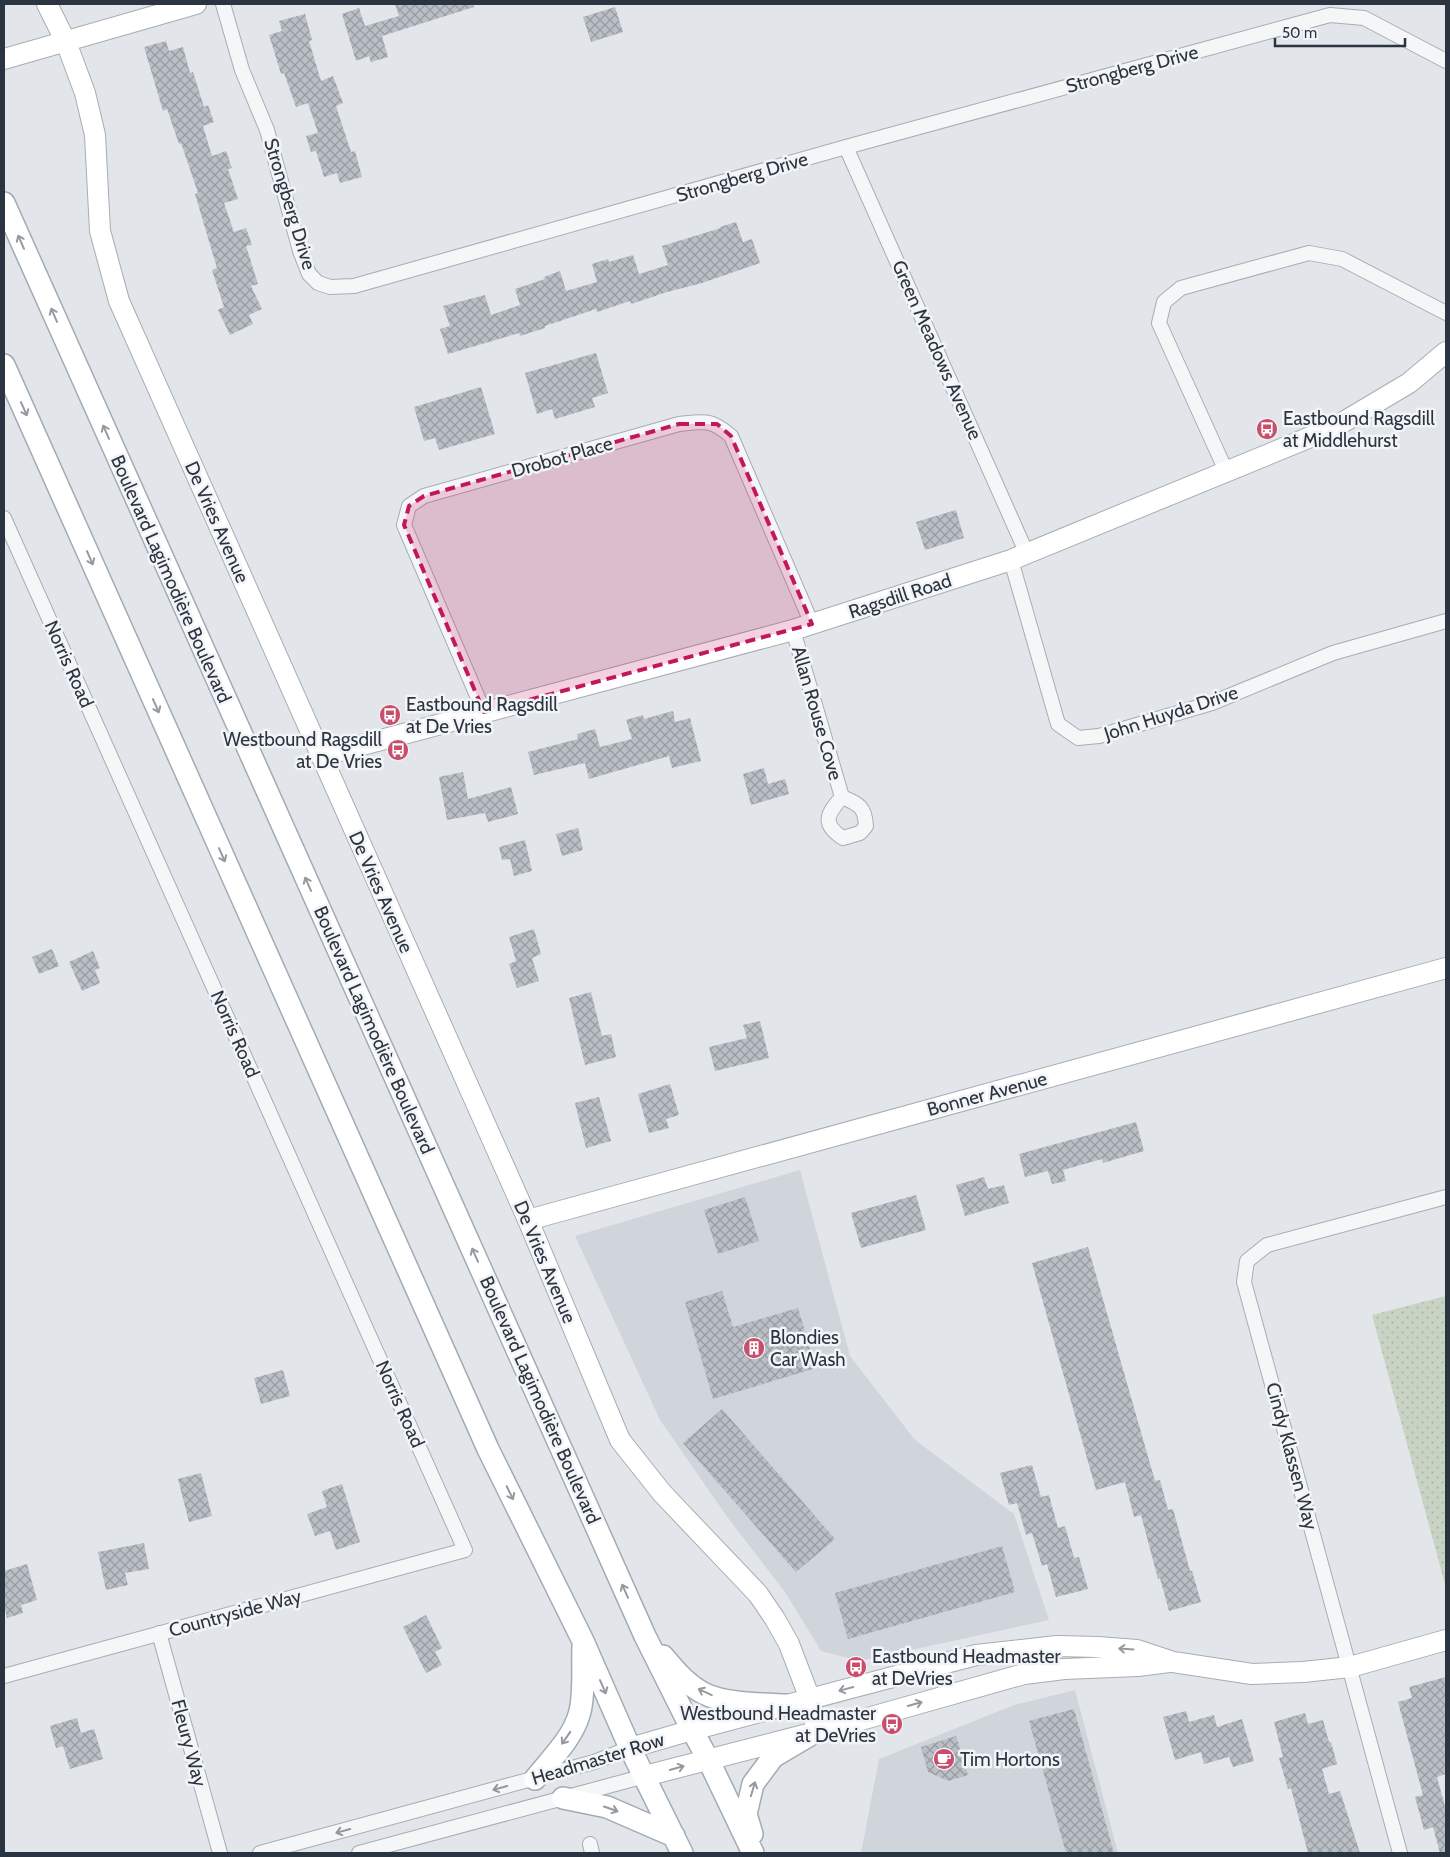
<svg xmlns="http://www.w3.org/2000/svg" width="1450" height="1857" font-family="Cabin,sans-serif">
	<defs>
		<pattern id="park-dots" width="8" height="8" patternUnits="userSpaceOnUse" patternTransform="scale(1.25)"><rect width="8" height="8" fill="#c9d3c4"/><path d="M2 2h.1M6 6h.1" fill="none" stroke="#adb6aa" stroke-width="1.8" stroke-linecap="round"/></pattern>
		<pattern id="building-cross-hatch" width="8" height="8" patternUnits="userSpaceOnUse" patternTransform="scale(1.25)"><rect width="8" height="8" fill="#babfc6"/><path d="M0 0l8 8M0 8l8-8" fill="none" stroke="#979ca2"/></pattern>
	</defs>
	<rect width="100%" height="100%" fill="#e2e6ea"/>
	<!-- built -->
	<path fill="#d0d5db" d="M800,1170l50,186 65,84 99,74 35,106 -189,41 -39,-10 -36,-59 -57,-74 -68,-98 -85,-184z
		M1075,1690l43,163h-257l18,-94 135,-54z"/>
	<!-- park -->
	<path fill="url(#park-dots)" d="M1446,1296v292l-74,-273z"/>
	<!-- building -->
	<path fill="url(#building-cross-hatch)" d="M395,4h78l1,3 -92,29 6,21 -17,5 -2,-6 -13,5 -14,-47 17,-6 6,18 34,-10z
		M615,7l8,25 -32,10 -8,-25z
		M305,14l7,26 -3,1 12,40 12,-5 10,27 -7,3 15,46 4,-1 7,26 -22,6 -3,-10 -13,4 -8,-26 -5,1 -5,-16 12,-3 -10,-30 -12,4 -12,-34 -3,1 -12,-39 13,-4 -3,-10z
		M166,41l3,10 14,-4 7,26 3,-1 11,35 4,-2 6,17 -11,4 9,30 14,-5 6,17 -4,1 10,30 -14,4 10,29 12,-4 6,17 -6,1 12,38 -7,2 11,23 -13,6 4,9 -23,11 -12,-25 6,-3 -12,-37 5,-2 -22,-74 3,-1 -17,-50 -2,1 -12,-35 -4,2 -19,-64z
		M736,222l7,20 9,-3 8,24 -58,20 -35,9 -36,12 -1,-3 -33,11 -1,-3 -51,17v2l-25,8 -1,-3 -71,21 -8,-25 10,-3 -7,-20 42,-11 6,20 29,-10 -5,-16 30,-10 -1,-2 16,-6 6,20 31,-9 -5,-18 16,-5 1,3 24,-7 6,19 29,-9 -6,-19 59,-18 -1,-1z
		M596,353l12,40 -16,5 3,9 -40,12 -3,-10 -15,5 -12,-41z
		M481,387l14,47 -56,16 -4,-12 -11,3 -10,-34z
		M956,510l8,28 -39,12 -9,-28z
		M673,711l2,11 15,-4 11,43 -29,7 -3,-12 -80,23 -4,-16 -51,12 -6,-23 50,-13 -1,-5 18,-5 5,18 32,-8 -6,-19 17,-5 1,4z
		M764,768l4,16 17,-5 4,15 -38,11 -8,-31z
		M463,772l5,27 43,-12 7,27 -30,8 -3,-9 -38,7 -8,-43z
		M578,828l5,22 -21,6 -6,-22z
		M525,840l7,31 -18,5 -4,-17 -8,1 -3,-13z
		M534,929l7,25 -9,4 7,23 -22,7 -8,-24 7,-3 -7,-24z
		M52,949l7,17 -20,8 -7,-17z
		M93,951l7,17 -5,2 5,13 -18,8 -13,-29z
		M591,992l11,44 9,-2 5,23 -31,8 -16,-67z
		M760,1021l9,37 -54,13 -6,-24 38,-9 -4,-13z
		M670,1084l9,31 -13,4 3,9 -20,5 -11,-39z
		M599,1097l12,44 -25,7 -11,-45z
		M1136,1122l8,29 -41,12 -1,-4 -39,11 3,11 -14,3 -4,-13 -23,6 -6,-23z
		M984,1177l4,12 16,-4 5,18 -44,13 -9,-31z
		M916,1195l10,35 -65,18 -10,-35z
		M745,1197l14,44 -41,13 -14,-44z
		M1088,1247l67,234 5,-1 8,30 5,-1 17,62h2l9,31 -32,9 -9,-33 -2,1 -17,-64 -7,2 -9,-35 -29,8 -64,-227z
		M722,1291l11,36 65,-19 18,60 -103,31 -28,-97z
		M283,1370l7,26 -29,8 -7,-26z
		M722,1409l113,130 -39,33 -113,-129z
		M1032,1465l9,32 8,-2 9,33 7,-2 9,32 5,-1 9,32 -32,8 -9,-33 -5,2 -10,-33 -6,2 -9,-32 -8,2 -9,-32z
		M201,1473l11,43 -23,6 -11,-43z
		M342,1484l18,58 -24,8 -6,-19 -15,5 -8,-22 20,-7 -5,-16z
		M144,1543l5,26 -24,4 3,12 -22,5 -8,-38z
		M1002,1546l13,46 -167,47 -13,-46z
		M27,1564l10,36 -16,5 2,8 -16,5 -3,-13v-34z
		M426,1615l16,33 -7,4 7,13 -16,8 -23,-46z
		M1446,1677v97l-9,3 9,33v43h-6l-7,-26 -9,3 -9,-33 8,-2 -25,-93 14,-4 -3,-11z
		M1074,1709l40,144h-48l-37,-132z
		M1186,1711l3,11 25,-7 3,12 25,-8 12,42 -21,6 -4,-10 -25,7 -3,-12 -26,8 -12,-43z
		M1305,1713l3,11 15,-4 6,22h2l6,22 -15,5 7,25 11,-3 20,62h-52l-17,-65 -3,1 -9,-31 4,-1 -9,-35z
		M77,1718l4,15 13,-4 9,30 -33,10 -7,-23 -7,2 -6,-22z
		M956,1736l12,39 -20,6 -20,-9 -7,-25z"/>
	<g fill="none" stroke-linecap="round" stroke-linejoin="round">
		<!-- street casing -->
		<g stroke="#a7adb4" stroke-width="16">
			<path id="street" d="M223,4l19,66 25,60 33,121 9,23 9,9 12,4 24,-1 492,-139 484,-132 34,3 82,43
				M846,147l181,407
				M1226,471l-67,-148 5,-21 17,-14 128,-35 33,6 104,54
				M4,518l461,1032 -461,126
				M1011,560l47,164 20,14 21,-2 113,-33 121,-50 113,-32
				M793,630l49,167c17,7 23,10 24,29l-6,7 -17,5c-22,-14 -16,-24 -1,-41
				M484,712l-80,-187 5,-19 15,-10 255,-72c26,-3 32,-5 52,12l81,188
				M159,1633l61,220
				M590,1844l2,9
				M260,1853l334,-91 36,-14
				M359,1853l286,-77
				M1400,1853l-156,-571 3,-21 20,-16 179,-48"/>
		</g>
		<!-- secondary casing -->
		<g stroke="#a7adb4" stroke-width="22">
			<path id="secondary" d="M47,4l19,38 19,51 10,42 5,96 19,70 409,919 92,220 42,53 96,101 17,25 14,25 21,55 7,32
				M4,59l192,-55
				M321,756l472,-126 218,-70 324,-133 74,-44 37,-31
				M528,1220l918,-252
				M630,1748l62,-18 284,-75 81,-9 41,1 39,3 36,12 79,12 51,-2 47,-5 96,-27
				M645,1776l198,-51 181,-51 40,-5 74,-3 31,-4"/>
		</g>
		<!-- primary casing -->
		<g stroke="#a2abb5" stroke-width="24">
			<path id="primary" d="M4,203l641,1433 47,94 16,29 45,94
				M4,365l484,1084 95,192 47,107 52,105
				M663,1656c12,14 23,28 40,37 21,11 59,11 83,12
				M535,1779c15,-19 37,-40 44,-64 6,-19 3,-48 4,-69
				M563,1798l44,9 67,29
				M752,1834l-6,-20 7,-30 20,-27 44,-26"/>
		</g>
		<!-- street -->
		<use href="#street" stroke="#f5f6f8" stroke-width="14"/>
		<!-- secondary -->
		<use href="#secondary" stroke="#fff" stroke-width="20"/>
		<!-- primary -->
		<use href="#primary" stroke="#fff" stroke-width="21"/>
	</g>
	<!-- one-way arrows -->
	<defs><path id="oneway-shaft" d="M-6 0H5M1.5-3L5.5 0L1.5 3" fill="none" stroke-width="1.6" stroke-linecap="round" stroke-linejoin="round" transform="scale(1.25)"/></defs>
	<g stroke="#959aa0">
		<use href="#oneway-shaft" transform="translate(21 242) rotate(-114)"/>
		<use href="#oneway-shaft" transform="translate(54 315) rotate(-114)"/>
		<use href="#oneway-shaft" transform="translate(24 409) rotate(66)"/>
		<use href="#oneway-shaft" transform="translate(106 432) rotate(-114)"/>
		<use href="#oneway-shaft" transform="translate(90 558) rotate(66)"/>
		<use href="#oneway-shaft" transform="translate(156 706) rotate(66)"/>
		<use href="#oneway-shaft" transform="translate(222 855) rotate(66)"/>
		<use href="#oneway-shaft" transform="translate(308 884) rotate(-114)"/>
		<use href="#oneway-shaft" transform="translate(475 1255) rotate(-114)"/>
		<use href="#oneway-shaft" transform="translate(510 1493) rotate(64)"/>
		<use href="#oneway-shaft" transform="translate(625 1591) rotate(-114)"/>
		<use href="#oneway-shaft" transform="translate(1126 1649) rotate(-176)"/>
		<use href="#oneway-shaft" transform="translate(603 1687) rotate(66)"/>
		<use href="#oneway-shaft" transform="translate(846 1689) rotate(165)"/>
		<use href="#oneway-shaft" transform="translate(705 1692) rotate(-155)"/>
		<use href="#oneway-shaft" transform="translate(915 1704) rotate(-16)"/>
		<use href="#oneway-shaft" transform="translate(566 1738) rotate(125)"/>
		<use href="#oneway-shaft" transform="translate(677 1768) rotate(-16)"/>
		<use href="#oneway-shaft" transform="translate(753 1789) rotate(-73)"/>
		<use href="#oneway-shaft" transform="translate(611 1809) rotate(19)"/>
	</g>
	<g stroke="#90969c">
		<use href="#oneway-shaft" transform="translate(500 1788) rotate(165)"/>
		<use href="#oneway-shaft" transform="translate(343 1831) rotate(165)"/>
	</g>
	<!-- marked area -->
	<path fill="#c2185b" fill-opacity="0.2" stroke="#c2185b" stroke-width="4" stroke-dasharray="10 6" stroke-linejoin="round" d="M679,424h38l14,12 81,188 -328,88 -80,-187 5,-19 15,-10z"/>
	<!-- icons -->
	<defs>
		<g id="bus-disc" transform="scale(1.125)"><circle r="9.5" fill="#c74f6b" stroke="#f2f4f7"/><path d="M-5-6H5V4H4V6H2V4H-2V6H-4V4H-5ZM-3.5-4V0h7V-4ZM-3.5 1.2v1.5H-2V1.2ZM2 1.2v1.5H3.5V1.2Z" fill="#fff"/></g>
		<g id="building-disc" transform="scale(1.125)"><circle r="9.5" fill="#c74f6b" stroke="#f2f4f7"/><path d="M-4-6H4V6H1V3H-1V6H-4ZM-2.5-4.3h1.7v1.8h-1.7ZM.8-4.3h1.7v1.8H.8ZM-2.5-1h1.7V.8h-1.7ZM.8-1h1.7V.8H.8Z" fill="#fff"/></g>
		<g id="cafe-disc" transform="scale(1.125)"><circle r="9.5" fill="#c74f6b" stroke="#f2f4f7"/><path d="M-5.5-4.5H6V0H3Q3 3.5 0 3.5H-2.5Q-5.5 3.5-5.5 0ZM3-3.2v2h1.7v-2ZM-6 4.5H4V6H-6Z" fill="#fff"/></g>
	</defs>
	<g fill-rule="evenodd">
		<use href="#bus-disc" x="1267" y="429"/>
		<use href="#bus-disc" x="390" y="715"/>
		<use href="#bus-disc" x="398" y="750"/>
		<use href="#building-disc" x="754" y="1348"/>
		<use href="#bus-disc" x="856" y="1667"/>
		<use href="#bus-disc" x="892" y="1724"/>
		<use href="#cafe-disc" x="944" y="1759"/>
	</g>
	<g text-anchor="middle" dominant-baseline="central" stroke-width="5" stroke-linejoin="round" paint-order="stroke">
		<!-- street labels -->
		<g font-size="19" fill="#2b3541" stroke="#f2f4f7">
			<text transform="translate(1132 69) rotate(-15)">Strongberg Drive</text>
			<text transform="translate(742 177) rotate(-16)">Strongberg Drive</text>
			<text transform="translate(290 204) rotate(73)">Strongberg Drive</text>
			<text transform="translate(937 350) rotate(66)">Green Meadows Avenue</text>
			<text transform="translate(562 457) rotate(-16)">Drobot Place</text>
			<text transform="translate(217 522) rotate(66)">De Vries Avenue</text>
			<text transform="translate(171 579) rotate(66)">Boulevard Lagimodière Boulevard</text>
			<text transform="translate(900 596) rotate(-18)">Ragsdill Road</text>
			<text transform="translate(69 664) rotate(66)">Norris Road</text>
			<text transform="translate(817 713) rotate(74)">Allan Rouse Cove</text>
			<text transform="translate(1171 713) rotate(-18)">John Huyda Drive</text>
			<text transform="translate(381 892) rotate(66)">De Vries Avenue</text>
			<text transform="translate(374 1030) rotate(66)">Boulevard Lagimodière Boulevard</text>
			<text transform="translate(235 1034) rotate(66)">Norris Road</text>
			<text transform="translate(987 1094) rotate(-15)">Bonner Avenue</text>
			<text transform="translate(545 1262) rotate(67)">De Vries Avenue</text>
			<text transform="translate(540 1400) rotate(66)">Boulevard Lagimodière Boulevard</text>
			<text transform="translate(400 1404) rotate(66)">Norris Road</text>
			<text transform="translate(1292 1456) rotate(75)">Cindy Klassen Way</text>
			<text transform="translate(235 1613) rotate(-15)">Countryside Way</text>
			<text transform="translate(189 1743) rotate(75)">Fleury Way</text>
			<text transform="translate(598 1759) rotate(-17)">Headmaster Row</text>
		</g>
		<!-- poi labels -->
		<g font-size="19" fill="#2b3541" stroke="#f2f4f7" text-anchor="start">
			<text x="1283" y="418">Eastbound Ragsdill<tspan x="1283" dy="22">at Middlehurst</tspan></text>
			<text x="406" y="704">Eastbound Ragsdill<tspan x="406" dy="22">at De Vries</tspan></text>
			<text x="382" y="739" text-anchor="end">Westbound Ragsdill<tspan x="382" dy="22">at De Vries</tspan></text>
			<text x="770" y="1337">Blondies<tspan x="770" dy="22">Car Wash</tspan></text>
			<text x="872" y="1656">Eastbound Headmaster<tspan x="872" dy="22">at DeVries</tspan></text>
			<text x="876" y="1713" text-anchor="end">Westbound Headmaster<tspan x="876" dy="22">at DeVries</tspan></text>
			<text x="960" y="1759">Tim Hortons</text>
		</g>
	</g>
	<!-- border -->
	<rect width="1450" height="1857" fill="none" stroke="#2b3541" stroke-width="10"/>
	<!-- scale -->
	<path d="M1275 38v8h130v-8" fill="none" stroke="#2b3541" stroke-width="2.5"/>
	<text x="1282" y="38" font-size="15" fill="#2b3541" stroke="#f2f4f7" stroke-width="4" paint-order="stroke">50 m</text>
</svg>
